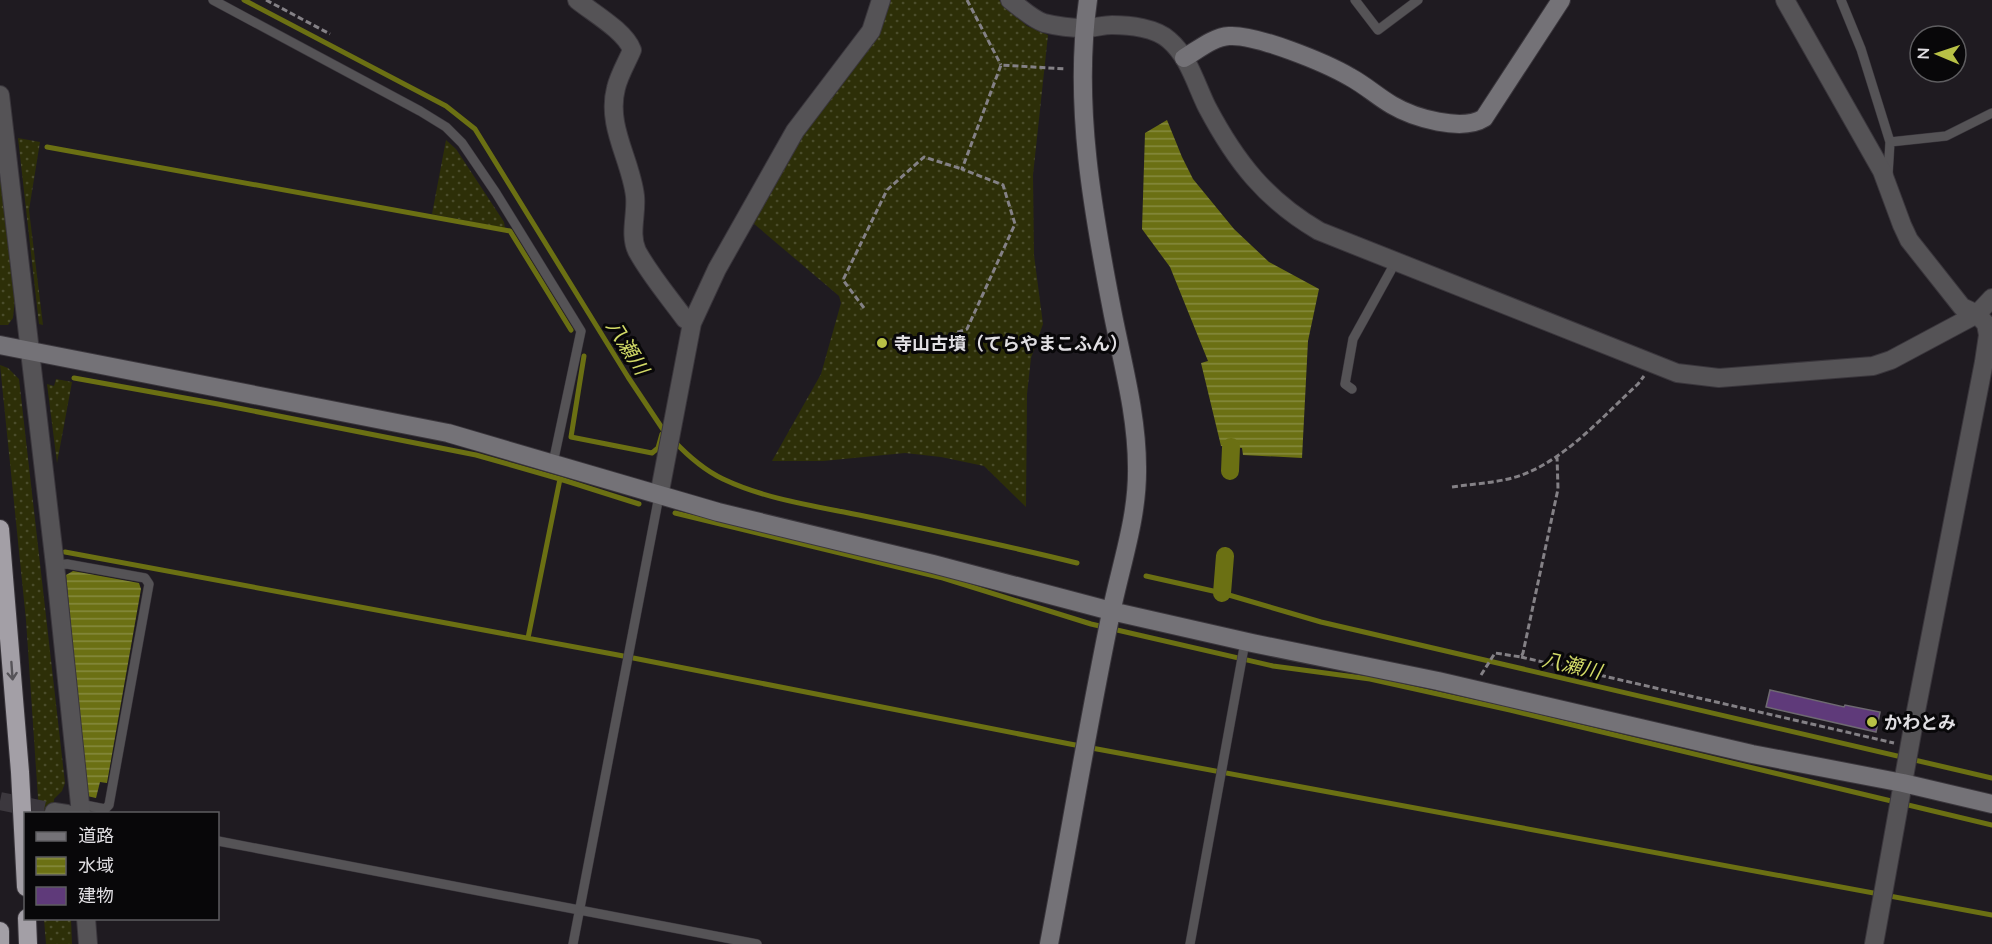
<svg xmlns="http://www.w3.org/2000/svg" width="1992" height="944" font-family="Mulish,'Noto Sans JP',sans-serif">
	<defs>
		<pattern id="grass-dots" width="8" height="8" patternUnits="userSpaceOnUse" patternTransform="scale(1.5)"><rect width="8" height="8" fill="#2d2f08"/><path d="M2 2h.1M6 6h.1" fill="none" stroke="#4b4d2c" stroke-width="1.8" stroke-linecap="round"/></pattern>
		<pattern id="water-rules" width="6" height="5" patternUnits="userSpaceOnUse" patternTransform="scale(1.5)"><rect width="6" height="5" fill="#6b7013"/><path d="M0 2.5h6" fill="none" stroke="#878b40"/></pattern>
	</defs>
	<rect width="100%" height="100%" fill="#1f1b21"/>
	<!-- grass -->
	<path fill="url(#grass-dots)" d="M890,0h109l28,26 21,9 -15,140 1,80 9,69 -12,34 -4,36 -1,113 -42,-41 -43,-9 -36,-4 -82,8h-51l49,-87 20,-71 -2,-7 -86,-73 47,-86z
		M18,138l22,4 -11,68 14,115 -4,-1z
		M446,140l10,9 48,73 1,6 -73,-14z
		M0,166l15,133 -2,19 -5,7h-8z
		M0,365l8,3 11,11 46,404 -3,8 -8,8 -1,14h-14l-13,-193z
		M56,379l16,3 -15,81 -10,-79 7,2z
		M44,919h27l1,25h-26z"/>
	<!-- water -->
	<path fill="url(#water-rules)" d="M1167,120l15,37 11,22 41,50 35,33 50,27 -11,52 -6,117 -59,-3 -1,-7 -21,-2 -20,-83 7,-2 -38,-94 -28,-38 3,-96z
		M73,571l66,12 2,6 -34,194 -7,-1 -4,16 -9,-2 -21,-221z"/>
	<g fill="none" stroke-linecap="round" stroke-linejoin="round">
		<!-- stream -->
		<path stroke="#6b7013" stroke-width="5" d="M244,0l202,106 29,23 153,248 38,57
			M47,147l463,84 61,99
			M584,356l-13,81 81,16 6,-5 4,-14
			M74,378l144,26 258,51 84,24 79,25
			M673,440c15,16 31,30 50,39 42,20 91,27 136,36 73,15 146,30 218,48
			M675,513l268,65 148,46 182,42 97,13 140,31 482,115
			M65,552l553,103 452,89 922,171
			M1146,576l76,17 99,29 671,156
			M528,638l32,-159"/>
		<!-- canal -->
		<path stroke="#6b7013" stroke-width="18" d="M1230,471l1,-24
			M1222,593l3,-37"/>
	</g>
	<!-- building -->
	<path fill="#5f3a7a" stroke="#6e6a71" stroke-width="1.5" d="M1770,690l74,17 1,-2 35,7 -4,20 -110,-25z"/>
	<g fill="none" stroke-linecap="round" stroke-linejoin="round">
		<!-- street-tunnel -->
		<path stroke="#3c383e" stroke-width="18" stroke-dasharray="18 9" stroke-linecap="butt" d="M0,801l54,11"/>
		<!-- lane casing -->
		<g stroke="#3a363c" stroke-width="10">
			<path id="lane" d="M213,0l207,111 26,16 16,16 34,50 85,138 -28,132
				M1355,0l23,30 40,-30
				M1841,0l20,49 29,93 -2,33
				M1890,142l56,-6 46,-23
				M1352,389l-7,-5 8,-45 42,-76
				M55,565l12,-1 78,14 4,6 -40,221 -4,4 -25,-5
				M218,841l539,103
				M573,944l86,-448
				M1190,944l55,-302"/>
		</g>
		<!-- street casing -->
		<g stroke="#3a363c" stroke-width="20">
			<path id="street" d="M577,0c16,13 48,31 55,50 -5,12 -13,25 -16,38 -10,38 15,72 19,108 2,18 -6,38 2,55 13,24 32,46 48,68l7,4
				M1010,0c11,8 22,19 34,23 12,3 28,5 41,5 9,0 18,-3 27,-3 18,0 44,3 57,15 20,17 27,45 38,67 29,55 59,93 112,124l358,142 42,5 154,-12 18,-6 86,-46 15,-16
				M1785,0l97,171 20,54 7,15 53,67 15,7 9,10 2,11 -4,27 -69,354 -41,228
				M0,95l55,470 26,249
				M659,496l33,-173 25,-54 78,-138 76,-100 10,-31
				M54,812l13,2
				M86,918l2,26"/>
		</g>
		<!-- secondary casing -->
		<g stroke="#3a363c" stroke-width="20">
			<path id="secondary" d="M1184,58c14,-8 29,-21 45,-22 27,-2 97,27 121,41 15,8 28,20 42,28 22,13 70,27 92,13l77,-118
				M0,345l448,88 270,79 215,52 178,47 141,32 186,38 314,73 151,29 89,21
				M1049,944c21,-110 39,-221 62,-331 10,-49 27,-96 26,-146 0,-51 -14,-102 -24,-152 -20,-102 -40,-211 -25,-315"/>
		</g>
		<!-- highway casing -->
		<g stroke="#3a363c" stroke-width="20">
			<path id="highway" d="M0,529l20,243 6,115
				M27,918l1,26
				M0,931v13"/>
		</g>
		<!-- path -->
		<path stroke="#848186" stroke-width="3" stroke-dasharray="6 3" stroke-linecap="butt" d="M266,0l64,34
			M967,0l34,65
			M864,308l-21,-28 44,-90 37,-33 38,12
			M906,349l61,-20 48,-105 -12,-39 -41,-16 39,-104 65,4
			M1452,487c20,-3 41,-4 60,-9 48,-12 91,-62 126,-94l6,-8
			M1521,657l373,86
			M1481,675l14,-22 26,4 2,-4 35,-164 -1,-33"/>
		<!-- lane -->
		<use href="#lane" stroke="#555356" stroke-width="9"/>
		<!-- street -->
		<use href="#street" stroke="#555356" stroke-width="18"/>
		<!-- secondary -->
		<use href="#secondary" stroke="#747277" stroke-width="18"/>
		<!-- highway -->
		<use href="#highway" stroke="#a39fa6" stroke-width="18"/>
	</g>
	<!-- one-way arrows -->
	<defs><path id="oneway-shaft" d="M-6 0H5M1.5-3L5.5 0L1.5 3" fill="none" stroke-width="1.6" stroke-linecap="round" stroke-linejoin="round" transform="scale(1.5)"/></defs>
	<use stroke="#565358" href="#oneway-shaft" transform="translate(12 671) rotate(86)"/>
	<!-- markers -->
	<g fill="#b8c146" stroke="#080709" stroke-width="2">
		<circle cx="882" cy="343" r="6"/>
		<circle cx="1872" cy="722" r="6"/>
	</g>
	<g text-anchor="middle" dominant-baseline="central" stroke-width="6" stroke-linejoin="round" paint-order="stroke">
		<!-- poi labels -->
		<g font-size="18" font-weight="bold" fill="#e0dee2" stroke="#080709" text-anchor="start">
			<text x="894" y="343">寺山古墳（てらやまこふん）</text>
			<text x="1884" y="722">かわとみ</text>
		</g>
		<!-- water labels -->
		<g font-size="20" font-style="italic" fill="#d2da67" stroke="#080709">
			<text transform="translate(628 347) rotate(58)">八瀬川</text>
			<text transform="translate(1572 665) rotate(13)">八瀬川</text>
		</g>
	</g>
	<!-- legend -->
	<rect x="24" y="812" width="195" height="108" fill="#080709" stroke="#5e5d60" stroke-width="1.5"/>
	<rect x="36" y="832" width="30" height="9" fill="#747277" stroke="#5e5d60" stroke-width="1.5"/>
	<text x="78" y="842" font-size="18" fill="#e0dee2">道路</text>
	<rect x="36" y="857" width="30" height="18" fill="url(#water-rules)" stroke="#5e5d60" stroke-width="1.5"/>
	<text x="78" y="872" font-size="18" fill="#e0dee2">水域</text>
	<rect x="36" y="887" width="30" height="18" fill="#5f3a7a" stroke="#5e5d60" stroke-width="1.5"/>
	<text x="78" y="902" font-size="18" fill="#e0dee2">建物</text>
	<!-- north arrow -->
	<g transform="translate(1938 54) rotate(272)"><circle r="28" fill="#080709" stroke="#5e5d60" stroke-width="1.5"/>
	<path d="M0-4.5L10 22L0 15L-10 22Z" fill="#b8c146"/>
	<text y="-9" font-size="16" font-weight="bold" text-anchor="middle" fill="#e0dee2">N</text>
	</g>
</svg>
